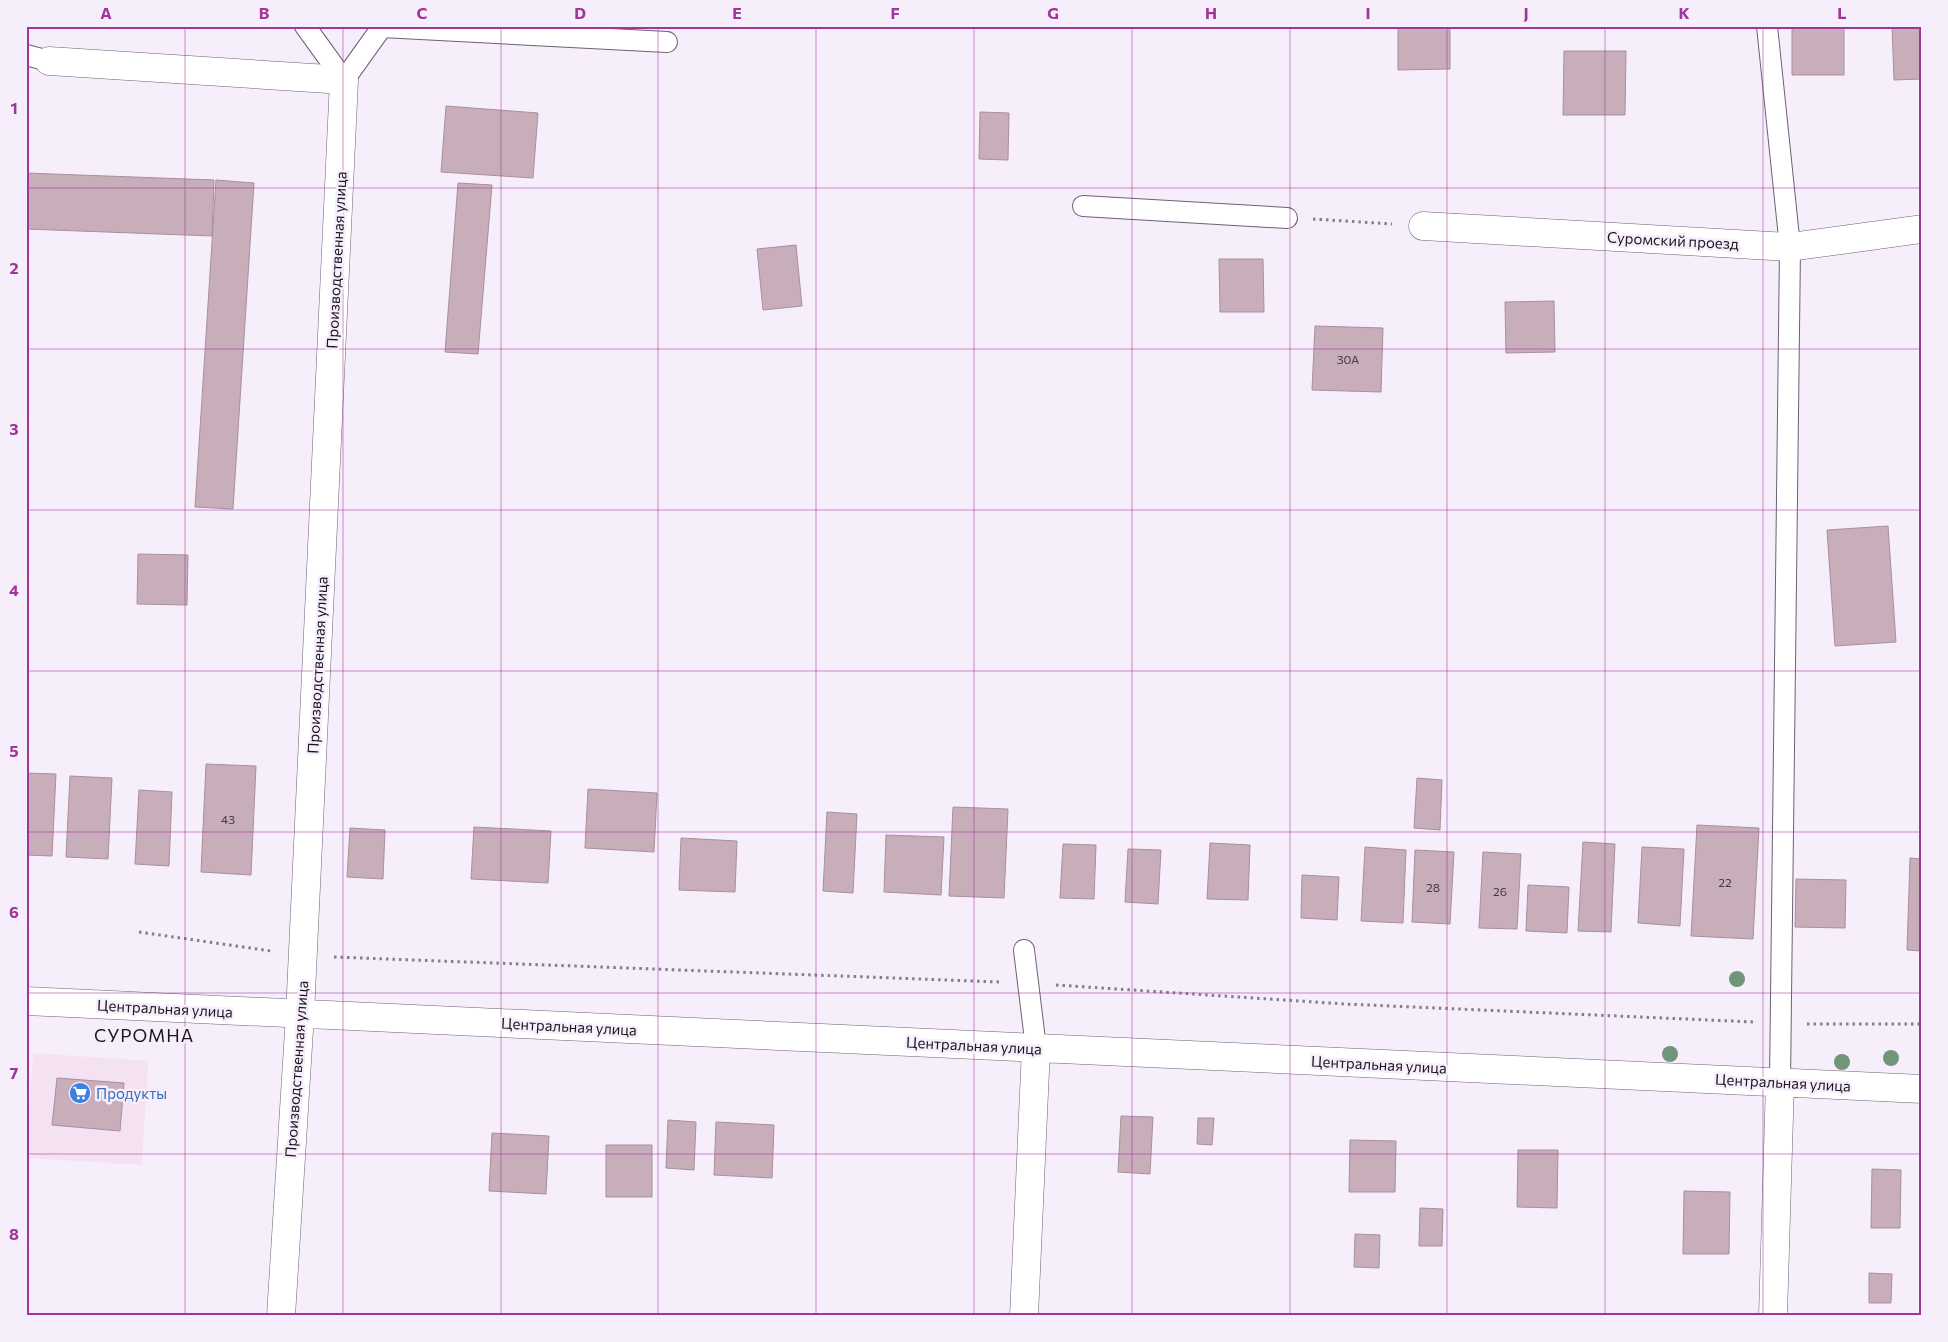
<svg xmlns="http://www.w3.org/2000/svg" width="1948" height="1342" font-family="Commissioner,sans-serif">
	<rect width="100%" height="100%" fill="#f7eefc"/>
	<!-- commercial -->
	<path fill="#f4e1f1" d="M33,1053l115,8 -6,104 -116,-7z"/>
	<!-- building -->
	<path fill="#c8adba" stroke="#a98f9c" d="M1398,26h52v43l-52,1z
		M1792,26h52v49h-52z
		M1892,26h30v53l-28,1z
		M1564,51h62l-1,64h-62z
		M446,106l92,7 -5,65 -92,-6z
		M980,112l29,1 -1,47 -29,-1z
		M26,173l188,7 -2,56 -186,-7z
		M216,180l38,3 -21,326 -38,-2z
		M458,183l34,2 -14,169 -33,-2z
		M796,245l6,61 -39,4 -6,-61z
		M1219,259h44l1,53h-44z
		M1554,301l1,51 -49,1 -1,-51z
		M1315,326l68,2 -2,64 -69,-2z
		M1888,526l8,116 -61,4 -8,-116z
		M138,554l50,1 -1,50 -50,-1z
		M206,764l50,2 -5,109 -50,-3z
		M26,773l30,1 -4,82 -26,-1z
		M70,776l42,2 -4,81 -42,-2z
		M1417,778l25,2 -2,50 -26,-2z
		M588,789l69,4 -3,59 -69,-4z
		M139,790l33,2 -3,74 -34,-2z
		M953,807l55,2 -4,89 -55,-2z
		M827,812l30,2 -4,79 -30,-2z
		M1697,825l62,3 -6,111 -62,-3z
		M474,827l77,4 -3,52 -77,-4z
		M350,828l35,2 -2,49 -36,-2z
		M886,835l58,2 -3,58 -57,-3z
		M681,838l56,3 -2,51 -56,-2z
		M1583,842l32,2 -4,88 -33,-1z
		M1210,843l40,2 -2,55 -41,-1z
		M1063,844l33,1 -2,54 -34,-1z
		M1365,847l41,3 -3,73 -42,-2z
		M1642,847l42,2 -4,77 -42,-3z
		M1128,849l33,1 -3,54 -33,-2z
		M1415,850l39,2 -4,72 -38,-2z
		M1483,852l38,2 -4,75 -38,-1z
		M1910,858l12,1v92l-15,-1z
		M1302,875l37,2 -2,43 -36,-2z
		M1796,879l50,1 -1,48 -50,-1z
		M1528,885l41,2 -2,46 -41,-2z
		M57,1078l67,5 -4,48 -68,-6z
		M1121,1116l32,1 -3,57 -32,-2z
		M1198,1118h16l-2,27 -15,-1z
		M668,1120l28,2 -2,48 -28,-2z
		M716,1122l58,3 -2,53 -58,-3z
		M492,1133l57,3 -3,58 -57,-3z
		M1350,1140l46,1 -1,51h-46z
		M606,1145h46v52h-46z
		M1518,1150h40l-1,58 -40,-1z
		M1872,1169l29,1 -1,58h-29z
		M1684,1191l46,1 -1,62h-46z
		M1420,1208l23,1 -1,37h-23z
		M1355,1234l25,1 -1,33 -25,-1z
		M1869,1273l23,1 -1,29h-22z"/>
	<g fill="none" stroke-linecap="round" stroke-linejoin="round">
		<!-- lane casing -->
		<g stroke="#6e6075" stroke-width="22">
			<path id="lane" d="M305,26l39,54 38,-53 285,15
				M1767,26l23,221 -10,835
				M26,55l23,6
				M1083,206l204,12
				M1024,950l12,98"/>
		</g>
		<!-- street casing -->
		<g stroke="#6e6075" stroke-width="29">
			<path id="street" d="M49,61l295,19 -44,934 -19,302
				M1423,226l367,21 132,-18
				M26,1001l1896,88
				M1024,1316l12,-268
				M1773,1316l7,-234"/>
		</g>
		<!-- path -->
		<path stroke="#857e89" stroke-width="3" stroke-dasharray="2.5 4" stroke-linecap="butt" d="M1313,219l79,5
			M139,932l132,19
			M334,957l666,25
			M1056,985l289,19 409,18
			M1807,1024h115"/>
		<!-- lane -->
		<use href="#lane" stroke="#fff" stroke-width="20"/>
		<!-- street -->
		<use href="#street" stroke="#fff" stroke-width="28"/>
	</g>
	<!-- trees -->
	<g fill="#709578">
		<circle cx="1737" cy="979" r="8"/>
		<circle cx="1670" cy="1054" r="8"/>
		<circle cx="1891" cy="1058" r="8"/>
		<circle cx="1842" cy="1062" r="8"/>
	</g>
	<!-- grid -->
	<path fill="none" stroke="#9f3698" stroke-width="1" stroke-opacity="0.55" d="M185,26v1290M343,26v1290M501,26v1290M658,26v1290M816,26v1290M974,26v1290M1132,26v1290M1290,26v1290M1447,26v1290M1605,26v1290M1763,26v1290M26,188h1896M26,349h1896M26,510h1896M26,671h1896M26,832h1896M26,993h1896M26,1154h1896"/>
	<!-- icons -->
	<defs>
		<g id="supermarket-disc" transform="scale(1.125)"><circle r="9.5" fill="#3f7fe0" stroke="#f7eefc"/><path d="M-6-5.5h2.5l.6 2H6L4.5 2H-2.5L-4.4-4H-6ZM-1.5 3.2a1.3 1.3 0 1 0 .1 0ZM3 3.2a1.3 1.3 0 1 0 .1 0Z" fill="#fff"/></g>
	</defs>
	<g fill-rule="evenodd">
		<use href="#supermarket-disc" x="80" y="1093"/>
	</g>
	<g text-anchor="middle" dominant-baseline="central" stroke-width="5" stroke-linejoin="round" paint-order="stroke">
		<!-- number labels -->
		<g font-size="12" fill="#463c45">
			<text x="1348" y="359">30А</text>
			<text x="228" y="819">43</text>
			<text x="1725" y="882">22</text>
			<text x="1433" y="887">28</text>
			<text x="1500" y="891">26</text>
		</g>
		<!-- street labels -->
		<g font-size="15" fill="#1b161e" stroke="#f7eefc">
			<text transform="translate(1673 240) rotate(3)">Суромский проезд</text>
			<text transform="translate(336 260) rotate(-87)">Производственная улица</text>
			<text transform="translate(317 665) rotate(-87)">Производственная улица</text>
			<text transform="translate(165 1008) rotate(3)">Центральная улица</text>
			<text transform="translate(569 1026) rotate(3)">Центральная улица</text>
			<text transform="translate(974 1045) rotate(3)">Центральная улица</text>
			<text transform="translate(1379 1064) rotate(3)">Центральная улица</text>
			<text transform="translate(296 1069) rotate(-86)">Производственная улица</text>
			<text transform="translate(1783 1082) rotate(3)">Центральная улица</text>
		</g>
		<!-- shop labels -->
		<g font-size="15" fill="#366cbe" stroke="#f7eefc" text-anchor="start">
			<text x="96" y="1093">Продукты</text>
		</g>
		<!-- quarter labels -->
		<g font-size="18" letter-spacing="1" fill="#1b161e" stroke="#f7eefc">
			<text x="144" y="1035">СУРОМНА</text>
		</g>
	</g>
	<!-- border -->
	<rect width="1948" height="1342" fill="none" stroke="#f7eefc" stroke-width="55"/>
	<rect x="28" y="28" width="1892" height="1286" fill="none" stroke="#9f3698" stroke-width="2"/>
	<g font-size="16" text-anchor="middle" font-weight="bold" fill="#9f3698">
		<text x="106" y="19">A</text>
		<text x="264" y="19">B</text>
		<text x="422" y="19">C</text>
		<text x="580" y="19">D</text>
		<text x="737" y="19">E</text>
		<text x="895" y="19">F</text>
		<text x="1053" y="19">G</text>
		<text x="1211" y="19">H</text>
		<text x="1368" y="19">I</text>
		<text x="1526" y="19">J</text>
		<text x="1684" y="19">K</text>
		<text x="1842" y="19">L</text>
		<text x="14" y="114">1</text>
		<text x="14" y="274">2</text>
		<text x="14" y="435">3</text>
		<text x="14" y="596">4</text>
		<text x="14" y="757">5</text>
		<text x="14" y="918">6</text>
		<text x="14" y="1079">7</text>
		<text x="14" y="1240">8</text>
	</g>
</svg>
